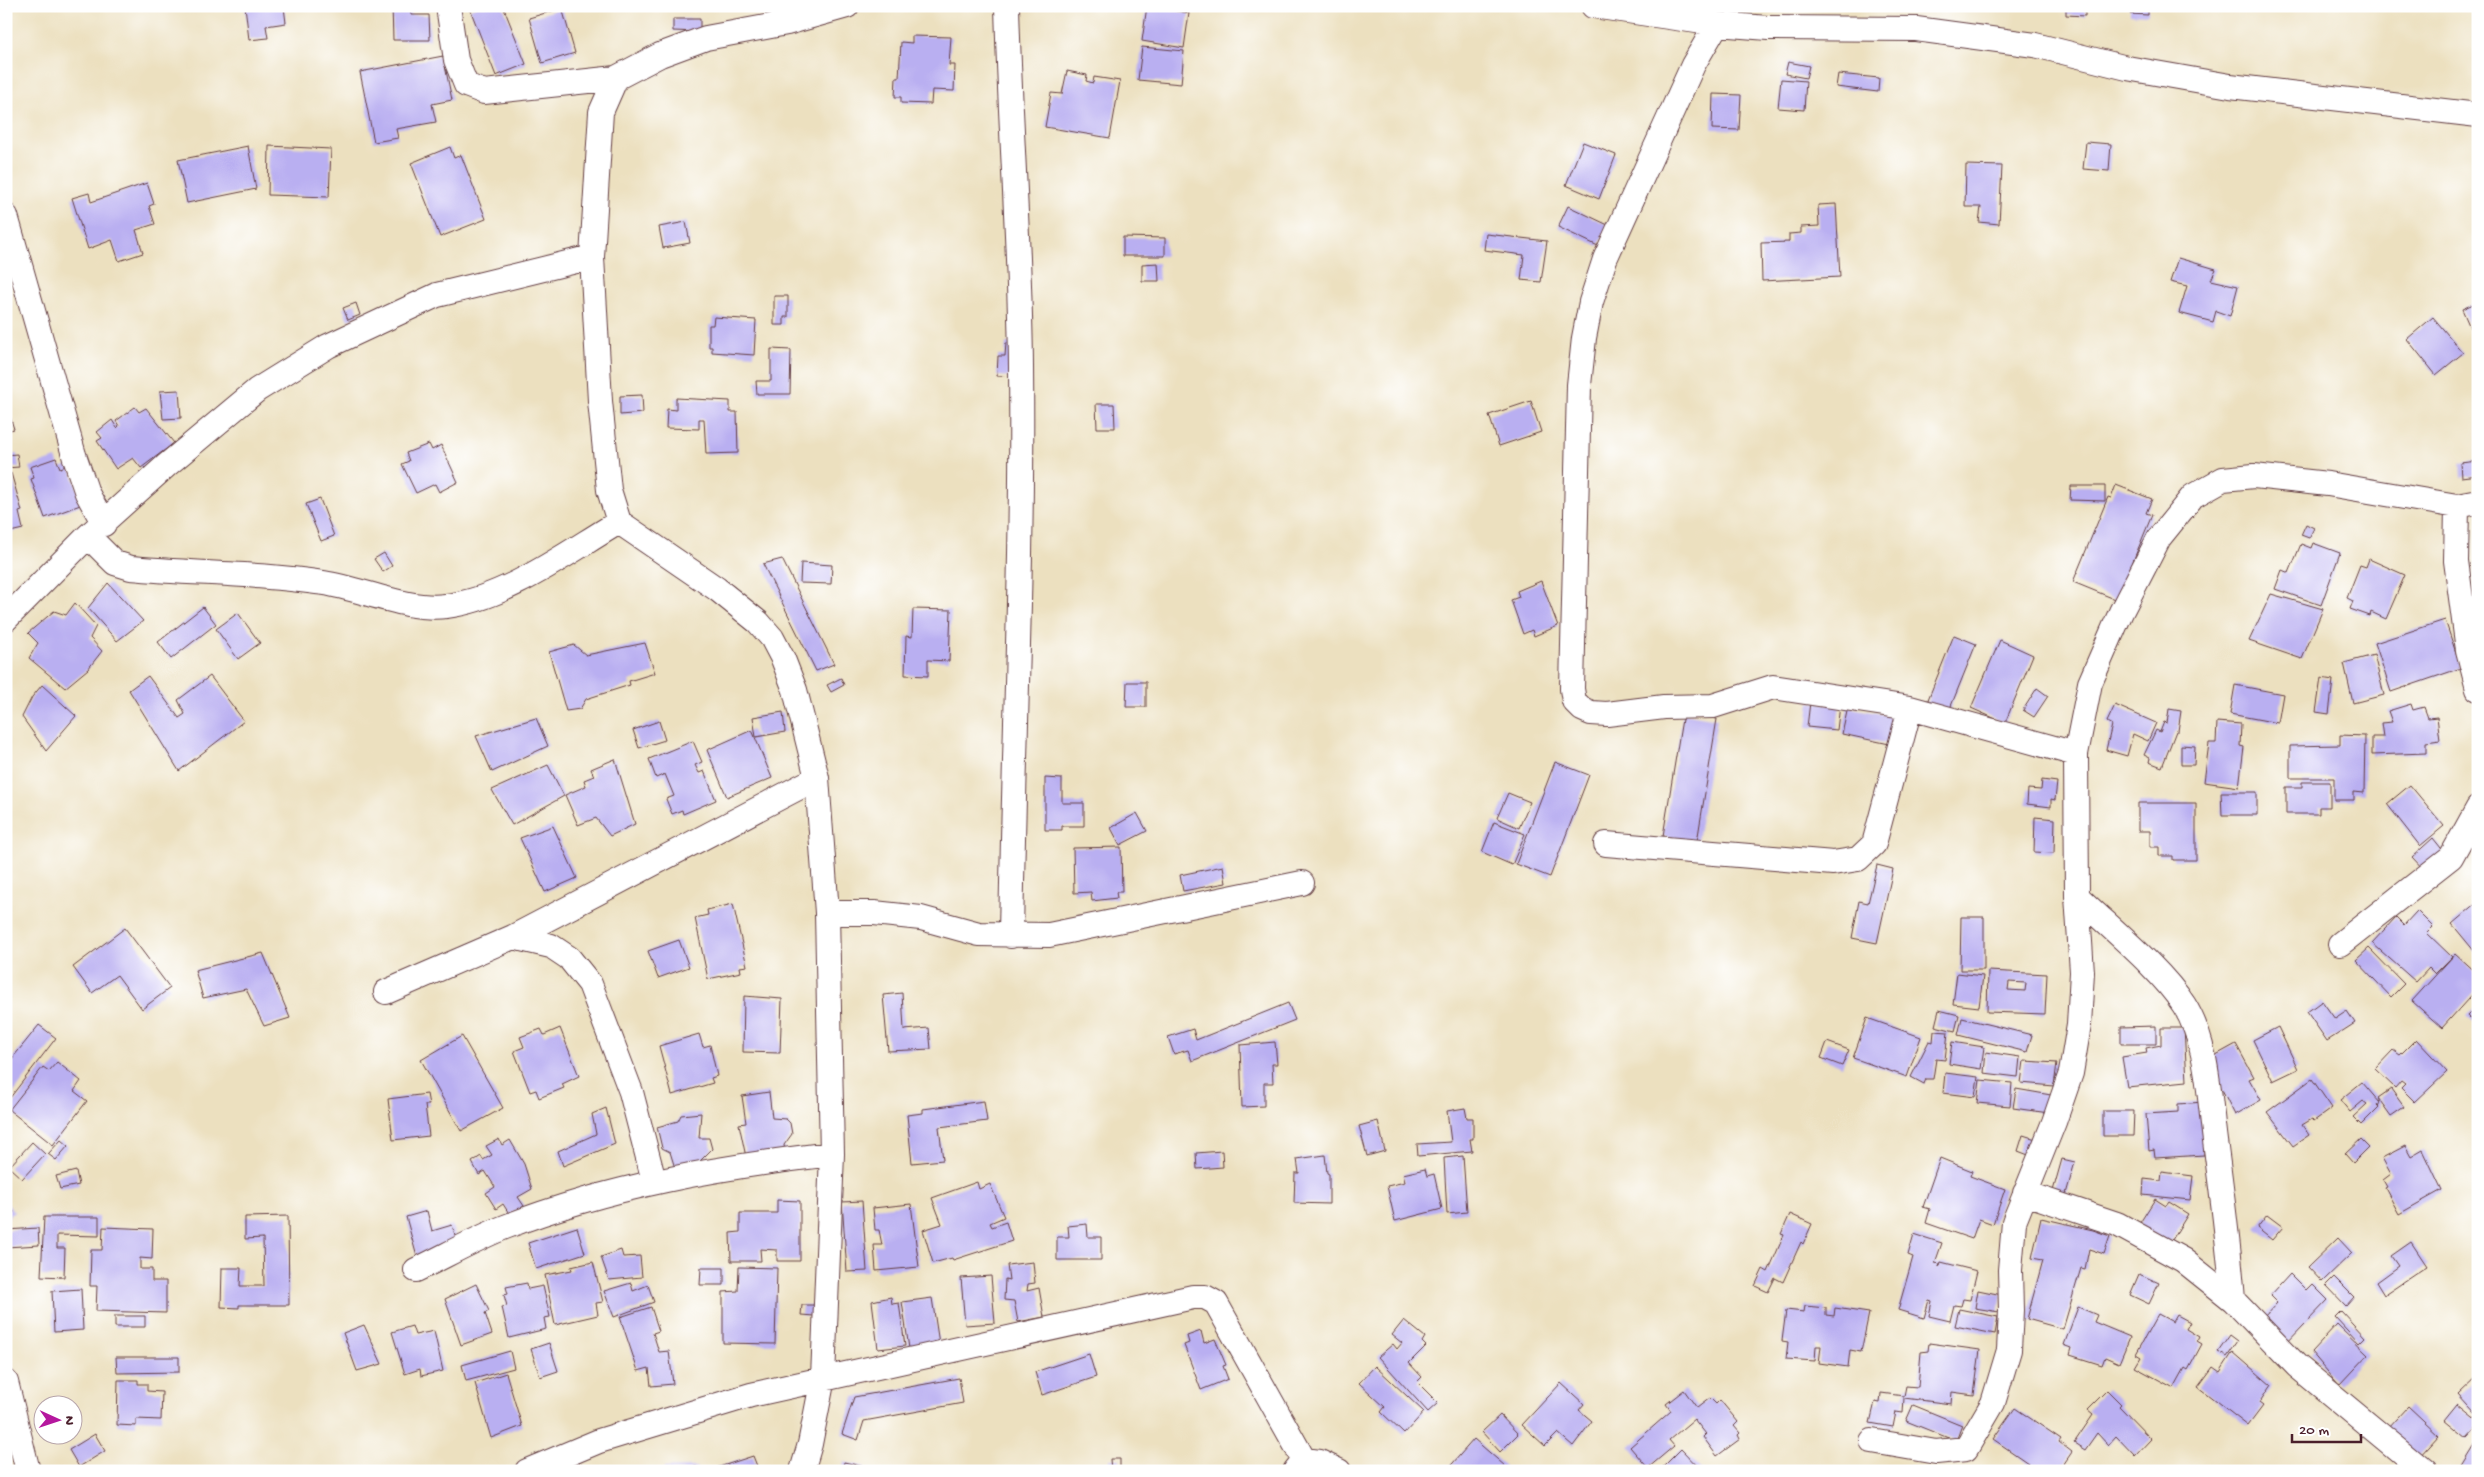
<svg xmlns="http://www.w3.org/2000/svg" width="2484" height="1477" font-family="'Gochi Hand',sans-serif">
	<rect width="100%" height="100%" fill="#fff"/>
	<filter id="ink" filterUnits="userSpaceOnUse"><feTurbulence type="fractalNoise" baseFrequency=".02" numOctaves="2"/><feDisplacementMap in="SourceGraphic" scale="10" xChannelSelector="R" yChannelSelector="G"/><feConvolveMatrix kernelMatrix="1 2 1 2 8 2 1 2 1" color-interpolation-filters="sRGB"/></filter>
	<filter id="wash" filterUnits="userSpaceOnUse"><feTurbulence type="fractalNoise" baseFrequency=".0096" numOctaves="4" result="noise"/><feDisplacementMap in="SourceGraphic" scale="20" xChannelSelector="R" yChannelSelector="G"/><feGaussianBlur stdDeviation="1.12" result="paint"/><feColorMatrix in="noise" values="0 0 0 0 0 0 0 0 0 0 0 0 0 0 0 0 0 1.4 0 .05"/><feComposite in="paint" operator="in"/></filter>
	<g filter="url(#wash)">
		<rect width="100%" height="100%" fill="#ece0bf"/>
		<g id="blocks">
			<!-- building -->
			<path fill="#b9aff1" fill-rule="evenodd" d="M245,6l39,1 2,16 -20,3 2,12 -19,2z
				M392,6h19v9h18l1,25h-37z
				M477,6h26l23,58 -30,12 -26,-67z
				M1147,6l42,7 -5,35 -42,-7z
				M1710,6h22v5z
				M2066,6h19v10l-19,-1z
				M2130,6h18v9l-18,-1z
				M562,8l13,45 -33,10 -13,-45z
				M673,19h27v13l-27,-1z
				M912,36l39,1 -2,28h6l-1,26 -22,-1 -1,14 -30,-1v-6h-6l1,-19h3l2,-36 11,1z
				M1142,47l42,4 -3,33 -43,-4z
				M443,56l9,44 -20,4 4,18 -40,7 2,9 -24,4 -14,-70z
				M1788,62l21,4 -3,12 -21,-4z
				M1067,71l20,4 -1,6 7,2 1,-6 26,4 -10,57 -65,-11 6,-34 11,1z
				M1838,74l41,4 -1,14 -42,-5z
				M1781,79l25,2 -2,29 -26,-2z
				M1713,94l28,1 -2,35 -27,-1z
				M1583,142l33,13 -17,44 -33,-14z
				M2086,142l25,2 -2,27 -26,-2z
				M248,146l8,43 -69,14 -9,-43z
				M269,146l62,3 -2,48 -61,-2z
				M450,147l4,11 7,-3 25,64 -46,18 -29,-74z
				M1966,165l36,1 -3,58 -20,-2 2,-15h-16z
				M147,183l7,21 -5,2 6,18 -19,6 7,23 -24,8 -7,-21 -24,9 -16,-51 17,-5 2,9z
				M1836,204l4,73 -78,4 -1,-38 28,-1v-8l12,-1v-6l18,-1 -1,-21z
				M1568,206l40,19 -10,21 -40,-19z
				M686,222l4,21 -27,5 -4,-21z
				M1486,234l61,7 -6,41 -20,-2 3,-25 -40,-5z
				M1123,237l42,1v18h-42z
				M2178,258l38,11 -5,11 27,6 -8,30 -14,-5 -3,11 -34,-9 8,-27 -17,-4z
				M1158,263l1,18h-17v-17z
				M774,296h14v21h-4v8h-10z
				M2478,302v44l-16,-37z
				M356,303l4,12 -12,5 -5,-12z
				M714,317l42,3 -2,35 -42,-3v-5h-3v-22h4z
				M2433,317l30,36 -27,22 -29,-36z
				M1006,343l8,1 1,33 -18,-1 1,-20h7z
				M771,349l20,1 -1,44h-33l-1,-13h15z
				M179,390l2,28 -18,1 -3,-28z
				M642,395l1,18 -23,2v-19z
				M676,398l54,3v11h7l1,41 -32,1 -2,-35h-5v10l-33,-1 1,-19 9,1z
				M1531,401l10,31 -42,14 -10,-31z
				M6,404l8,25 -8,2z
				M1096,404h18l1,24h-18z
				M135,407l4,5 7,-4 28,35 -33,25 -8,-10 -17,11 -19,-28 5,-3 -5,-6 15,-12 5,8 2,-2 -3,-5z
				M429,444l3,6 9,-5 17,37 -19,10 -4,-8 -19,9 -14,-29 7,-3 -3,-8z
				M17,454l2,13 -13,1v-13z
				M56,458l4,10 9,-3 14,39 -38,14 -14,-39 3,-1 -4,-11z
				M2478,461v14l-17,2 -1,-14z
				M11,473l11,38 -3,1 4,17 -17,4v-58z
				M2116,485l36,14 -6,14 6,2 -35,85 -44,-18 35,-85 3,1z
				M2071,486h34v15l-35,-1z
				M320,499l14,37 -13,5 -15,-37z
				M2306,524l8,4 -5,10 -8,-3z
				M2313,543l27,10 -19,52 -46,-16 7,-19 7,3 12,-29 10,4z
				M384,553l8,13 -9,6 -9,-13z
				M782,559l52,105 -18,7 -53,-107z
				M2369,559l36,16 -19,44 -15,-7 -1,4 -20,-7 3,-8 -6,-3 13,-33 6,2z
				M801,563l31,2 -1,19 -31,-1z
				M1541,581l17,45 -24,10 -2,-6 -9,4 -12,-34 8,-3 -2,-6z
				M108,583l35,38 -26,20 -29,-33z
				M2271,594l52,15 -21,50 -53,-18z
				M75,603l21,23 -6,12 12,13 -14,18 -23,19 -36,-30 9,-15 -10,-10 26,-22 12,4z
				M203,607l13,17 -45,35 -13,-17z
				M913,609l38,1 -2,51 -21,-1v16l-23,-1 1,-39 6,1z
				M238,613l22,30 -22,16 -22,-30z
				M2445,620l16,48 -70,24 -16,-49z
				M1954,635l22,9 -29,72 -22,-9z
				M2000,640l33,15 -28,68 -34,-15z
				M645,643l10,30 -26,8 1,4 -44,14 -6,10 -14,2 -17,-59 25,-7 12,10z
				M2374,655l10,40 -31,8 -9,-40z
				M148,676l31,42 6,-4 -7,-14 32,-24 34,45 -65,50 -50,-81z
				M841,678l3,7 -13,7 -4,-7z
				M2321,678l12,2 -4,34 -13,-2z
				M1127,682h19v25h-20z
				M42,685l34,31 -30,35 -24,-34 10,-20z
				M2235,685l48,9 -5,29 -48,-9z
				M2037,688l11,8 -14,21 -11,-7z
				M1810,702l30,3 -3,25 -30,-3z
				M2411,704l2,6 11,-3 4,11 9,-1 3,23 -14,2v11l-54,2v-18h11l-2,-14 11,-1 -4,-11z
				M2115,705l41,18 -8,18 -15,-7 -6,22 -21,-6 6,-25 -5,-3z
				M1848,707l57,12 -6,27 -57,-12z
				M2169,709l12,2 -3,20h-2l-14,36 -13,-5 1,-4 -6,-3 12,-25 4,2 4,-10 3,1z
				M783,712l2,20 -29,5 -3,-20z
				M1683,713l34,6 -20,123 -34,-6z
				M536,718l12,28 -56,26 -16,-36z
				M659,721l6,19 -26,8 -6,-18z
				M2217,722l24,2 -1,22 4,1 -5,40 -35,-5 5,-39h7z
				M752,730l20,48 -45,19 -20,-47z
				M2340,735l25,1 -1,57 -10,-1v8h-20v-22h-44v-32l50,-1z
				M693,741l9,21 -7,3 4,8 5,-2 12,29 -33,14 -1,-4 -10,4 -6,-15 8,-3 -9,-22 -9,4 -7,-19z
				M2181,745l14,1 -1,19h-13z
				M615,759l20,65 -25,12 -14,-18 -18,7 -13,-30 21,-9 -2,-6 10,-4 -3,-7z
				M1555,762l34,13 -39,102 -34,-13z
				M548,765l16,31 -52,29 -20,-35z
				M1045,778l17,1v24h22v23h-22v4h-17z
				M2042,780l15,2 -2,18 -4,-1v8l-24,-3 1,-15 13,1z
				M2302,782h28v25h-11v7h-33v-27h16z
				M2410,785l34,41 -24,20 -33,-42z
				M2221,792h36v23h-35z
				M1508,793l22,9 -11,26 -22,-10z
				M2138,803h58v57h-23v-4h-14v-9h-9v-16h-12z
				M1137,813l10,18 -27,14 -9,-17z
				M2035,817l20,2 -1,34 -20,-1z
				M1494,822l31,12 -13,31 -30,-13z
				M553,826l24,52 -32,14 -25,-54z
				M2433,838l12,15 -20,18 -13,-14z
				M1121,847l1,45h-6l1,6 -25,3 -1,-9 -17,1 -1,-45z
				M1877,865l16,4 -16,74 -25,-5 7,-37 9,2z
				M1223,866l3,17 -43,8 -3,-16z
				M2478,902v48l-3,2 -23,-28z
				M733,904l14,62 -7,1 1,5 -33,7 -13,-61 13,-3 -1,-5z
				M2417,911l16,16 -6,6 25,24 -17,17 -6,-6 -13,14 -44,-39 24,-26 8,8z
				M1961,917h23v53h-24z
				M125,928l45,60 -28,21 -25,-34 -25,18 -19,-26z
				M679,940l10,27 -31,11 -10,-27z
				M2369,948l35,36 -13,13 -35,-37z
				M263,953l27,65 -26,8 -18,-37 -43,9 -8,-28z
				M2455,954l23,21v13l-36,40 -30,-27z
				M1988,971l59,3 -2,40 -58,-2zM2009,982l17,1 -1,8 -17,-1z
				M1957,973l26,3 -4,31 -26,-3z
				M902,993l2,37 25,-2 2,21 -43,2 -5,-56z
				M744,996l38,3 -2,54 -37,-1z
				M2322,1001l13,18 12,-8 8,12 -28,18 -20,-29z
				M1288,1003l7,17 -103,41 -4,-11 -14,4 -6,-17 25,-8 3,11z
				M2478,1005v21l-11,-10z
				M1939,1010l20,5 -4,16 -20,-5z
				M1867,1018l54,19 -14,40 -54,-19z
				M1962,1018l70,17 -5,17 -69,-17z
				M39,1025l17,13 -50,65v-37z
				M2156,1026v18h-35v-17z
				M2278,1027l20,42 -25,12 -20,-41z
				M560,1028l19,48 -17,8 2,4 -25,10 -3,-8 -6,2 -16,-41 10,-4 -4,-10 21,-8 3,6z
				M2161,1028h23l3,53 -60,6 -5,-30 25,-4 -1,-5 15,-3z
				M1934,1031l14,1 -3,28 -9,-1 -3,20h-7l-2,5 -13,-7 18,-36 4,1z
				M699,1034l4,13 7,-2 7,31 -6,2 2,5 -41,12 -13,-49z
				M462,1036l41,72 -42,23 -40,-71z
				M2416,1039l31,33 -32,30 -14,-14 4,-4 -4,-3 -6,7 -20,-19 18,-19 7,5z
				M1275,1042l2,22h-5l1,19h-9v23l-22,1 -2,-62z
				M1827,1042l22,8 -7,16 -21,-8z
				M1952,1042l32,5 -3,22 -32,-5z
				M2236,1044l18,33 -5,2 12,21 -26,15 -28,-55z
				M1986,1052l34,5 -2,20 -34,-4z
				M2024,1061l33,2 -3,23 -33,-3z
				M57,1062l24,19 -7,10 13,10 -34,44 -44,-35 34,-43 6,4z
				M1945,1073l33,4 -3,20 -32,-4z
				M2312,1079l20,29 -18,13 -2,-2 -10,6 7,10 -16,11 -26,-34z
				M1980,1080l32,3 -2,23 -33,-3z
				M2362,1082l17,20 -2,3 2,2 -18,18 -8,-8 14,-13 -4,-3 -13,11 -10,-12z
				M2016,1089l35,6 -2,18 -36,-5z
				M2391,1089l13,18 -13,9 -13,-18z
				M769,1092l3,26 14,1 4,4 2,11 -8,11 1,6 -39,6 -7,-33 7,-1 -4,-27z
				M427,1094l2,11h-4l4,31 -36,4 -5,-41z
				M984,1101l3,20 -48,6 4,33 -31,3 -5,-48 16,-2v-4z
				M2203,1102l1,53 -49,3 -1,-8 -5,1 -3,-37 32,-2v-8z
				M606,1108l9,36 -52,22 -5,-15 38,-17 -4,-20z
				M1465,1108l2,10h6v21h-3l2,12 -54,5 -1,-12 34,-2 -4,-31z
				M2103,1111h31l-1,25h-30z
				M701,1113l-2,25h10l3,11 -15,15 -22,4 -5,-16 -8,-4 -5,-21 21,-6 3,-6z
				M1378,1121l7,30 -18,5 -8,-30z
				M2023,1135l13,4 -5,17 -13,-5z
				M499,1139l3,6 8,-5 14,24 8,25 -14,8 6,9 -14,9 -7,-11 -7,5 -10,-16 9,-6 -10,-16 -6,4 -7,-13 9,-6 2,4 9,-5 -6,-9z
				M2361,1139l8,8 -16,16 -8,-9z
				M61,1140l7,6 -12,14 -8,-6z
				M32,1142l13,12 -23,25 -13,-12z
				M2405,1146l6,11 12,-7 19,40 -43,24 -14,-26 2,-1 -4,-7 8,-6 -9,-16z
				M1222,1151l1,16 -26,2 -1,-16z
				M1325,1155l2,18 2,1v30l-35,-1 1,-30h4l-2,-14z
				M1463,1156l4,56 -20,2 -3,-56z
				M1940,1158l32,13 -2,5 35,13 -12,35 -14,-5 -7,20 -46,-16 4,-14 -7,-2z
				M2062,1159l13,3 -11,39 -13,-3z
				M1425,1169l2,7 7,-2 8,35 -47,12 -8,-35 18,-4 -2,-8z
				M76,1171l3,14 -19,4 -4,-13z
				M2162,1172l31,4 -3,24 -47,-5 1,-16 17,2z
				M977,1182l2,7 11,-5 14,33 -14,6 2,4 14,-5 6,19 -59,19 -1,-2 -19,5 -10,-33 19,-6 -10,-26z
				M2155,1199l11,7 3,-4 19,12 -21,34 -31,-19z
				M777,1200l23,1v60h-23v-11l-17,-1 1,12h-30l-1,-28 10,-1v-19h37z
				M862,1201l5,70 -20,1 -5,-70z
				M6,1202l8,10 -8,7z
				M911,1204l8,63 -43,4 -2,-26h8l-3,-15h-4l-2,-22z
				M427,1211l5,20 20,-6 6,20 -41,12 -11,-40z
				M1790,1214l22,10 -9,20 -2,-2 -18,40 -8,-4 -7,14 -13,-6 8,-17 5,3 16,-37 -3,-1z
				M2267,1215l16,12 -11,13 -15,-12z
				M288,1216l1,89h-50v3l-18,-1 1,-39h19l-1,18h24l-1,-48 -18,1v-22z
				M44,1217h55v19l-42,-1v13h8l-1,29 -23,-1z
				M2041,1218l52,12 17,6 -6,18 -15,-5 -4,20 -4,-1 -18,61 -36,-10 16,-59 -11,-2z
				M1087,1224l1,13h13v23h-44v-23h12l-1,-11z
				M103,1227l50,2 -1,30 -12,-1v11h12v12h14v32l-70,-2 1,-25h-7l1,-36h11z
				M577,1227l8,26 -49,16 -8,-26z
				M38,1228l1,17 -33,2v-17z
				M1914,1234l28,9 -7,20 5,1 -1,3 2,-5 36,9 -7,29 -7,-1 -2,7 -7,-1 -4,16 -21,-5 3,-15 -3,-1 -5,18 -26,-8 15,-53 -5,-2z
				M2338,1238l14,15 -30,29 -14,-15z
				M2411,1242l16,24 -43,29 -8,-13 22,-16 -7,-10z
				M621,1250l2,7 17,-1 2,21 -33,3 -8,-23z
				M593,1262l10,40 -7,1 2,12 -43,10 -10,-50 27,-5 -1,-3z
				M1033,1262l2,21 -7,1 -1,7 12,-3 5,29 -26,5 -4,-21 -10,-1 1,-21 4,1 -2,-15z
				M739,1267l38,1 -2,76 -52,-1v-51l15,-1z
				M701,1268h23v17h-24z
				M2139,1274l20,9 -10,21 -19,-9z
				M2290,1274l16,16 6,-6 16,16 -45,47 -20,-29 14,-15 -7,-7z
				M991,1276l4,47 -30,2 -4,-47z
				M2334,1277l20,20 -8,9 -20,-21z
				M527,1283l1,6 15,-3 7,31 -6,1 2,11 -37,9 -7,-31 5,-1 -3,-11 4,-1 -2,-7z
				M631,1283l2,8 15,-6 6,17 -40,15 -10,-26z
				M476,1284l13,27 -4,2 7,21 -31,11 -16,-46z
				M81,1289l2,41 -29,2 -2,-41z
				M1978,1290l24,5 -3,17 -24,-4z
				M891,1297l1,7 7,-1 6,43 -27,3 -6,-48z
				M932,1298l8,52 -30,5 -8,-53z
				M802,1305h12v11l-13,-1z
				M1805,1306l21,2v7l8,1 1,-8 34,5 -8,39 -11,-2 -2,17 -29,-4 2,-17h-5l-1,15 -29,-2 2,-17 -6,-1 4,-31 18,2z
				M651,1307l8,24 -6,2 6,19 10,-1 4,33 -22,2 -2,-18 -11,3 -18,-54z
				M2078,1307l19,8 -3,7 36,15 -11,26 -14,-6 -3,8 -32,-10 2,-7 -8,-3z
				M1959,1309l39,8 -3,17 -40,-8z
				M2341,1311l24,26 -6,6 -24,-26z
				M2158,1314l15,8 4,-7 13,7 -4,7 13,8 -2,4 5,3 -14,26 -3,-2 -11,20 -39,-21 6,-10 -5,-3z
				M115,1316h30v11h-30z
				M1404,1320l21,17 -3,5 4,4 -17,17 13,14 -5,5 21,21 -10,9 -50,-55 15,-13 4,5 5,-6 -10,-8z
				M2337,1324l31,30 -29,31 -28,-33z
				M364,1325l18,39 -25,7 -14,-38z
				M412,1326l3,9 19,-4 9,40 -22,5 -1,-7 -15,5 -13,-42z
				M1201,1331l3,12 11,-4 11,26 -3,1 5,13 -27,11 -17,-45 5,-2 -2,-7z
				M2230,1335l8,6 -11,16 -9,-5z
				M549,1343l9,28 -18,6 -9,-28z
				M1929,1343l51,7 -6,45 -22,-3 -1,12 -47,-6 -1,15 -7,-1 -3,15 -23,-4 5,-21 5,1 1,-10 23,3 2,-10 12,1 3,-35 7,-1z
				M510,1351l4,17 -48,13 -4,-16z
				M2233,1352l38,33 -12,18 4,3 -15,20 -50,-39 15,-20 7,5z
				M1089,1354l7,23 -54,18 -7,-23z
				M116,1357h63v15l-62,1z
				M1375,1366l49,46 -20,22 -23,-22 4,-5 -26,-24z
				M506,1373l16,53 -31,12 -16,-55z
				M2478,1375v41l-20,-22z
				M959,1378l4,25 -99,18 -6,19 -16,-6 12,-37z
				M118,1380h20v4h9v7l15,1 -1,28 -25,-1v7l-19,-1z
				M1561,1383l23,21 -5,6 13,11 -19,25 -15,-13 -13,13 -23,-21z
				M1684,1390l13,18 13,-10 6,6 4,-4 18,22 -4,4 6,7 -2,2 2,4 -23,17 -14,-19 3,-3 -12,-15 -25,21 5,6 -26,22 -18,-21 41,-36 -5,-7z
				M2107,1390l14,14 -2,2 32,33 -16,17 -19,-20 -8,9 -11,-12 -12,17 -11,-7 19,-28 -6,-5z
				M2457,1404l21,17v6l-11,12 -23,-19z
				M1913,1405l49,20 -6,16 -50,-20z
				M2408,1406l31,29 -21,23 -31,-29z
				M2015,1408l46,31 -2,3 13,10 -13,19h-32l-3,-3 4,-5 -35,-24z
				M1500,1415l18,19 -18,18 -18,-20z
				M95,1434l10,17 -26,16 -10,-17z
				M1474,1439l31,27 -4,5h-55z
				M2476,1445l2,26h-18z
				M1681,1449l21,22h-43z
				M753,1456l6,15h-42l-1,-3z
				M1110,1459h10v12h-9z
				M844,1462l21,5 -1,4h-22z
				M697,1467v4h-33v-3z"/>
		</g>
	</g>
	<g filter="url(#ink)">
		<use href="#blocks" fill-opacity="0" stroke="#623c41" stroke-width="1"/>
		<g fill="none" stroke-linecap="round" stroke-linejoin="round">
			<!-- street casing -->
			<g stroke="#623c41" stroke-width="26">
				<path id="street" d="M448,6l8,54 10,25 18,7 132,-14
					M1007,6c3,120 13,240 14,360 2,190 -7,380 -10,570
					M1593,6l124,18 51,4 148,1 119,16 92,23 103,18 248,29
					M1717,24l-24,41 -88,194 -14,43 -7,36 -5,47 -7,304 2,12 8,8 9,4 16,1 57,-7 49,-1 60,-19 137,21 166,46
					M6,216l68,239 13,38 17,31
					M2457,506l-1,55 12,89 10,39
					M88,536l27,27 16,5c64,6 129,5 193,15 38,6 84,28 122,23 60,-7 122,-54 173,-84
					M6,619l82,-83 79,-71 90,-75 71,-44 109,-51 155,-38
					M1606,844l227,19 25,-4 16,-15 36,-136
					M2077,896c32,31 84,73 107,109 24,38 25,91 31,136 7,53 14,105 18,159
					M827,913h47l47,5 58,16 70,1 253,-52
					M513,937l38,9 18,12 21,26 41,108 23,89
					M2340,944l111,-87 27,-49
					M386,992l127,-55 304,-159
					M2025,1193l92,31 66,36 50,40 64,66 127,105
					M416,1270c29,-14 59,-31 89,-43 105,-41 215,-60 327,-73
					M6,1382l22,89
					M1872,1441l64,11 30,-3 27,-46 16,-53 2,-40 -1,-40 4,-48 40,-100 17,-49 8,-48 3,-53 -5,-76 -1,-142 14,-71 31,-71 38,-74 34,-42 30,-17 31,-3 74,8 129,22 21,-4
					M527,1471l72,-30 152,-46 442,-98h12l11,6 88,157
					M802,1471l8,-27 13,-66 9,-224 -5,-241 -10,-135 -22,-88 -12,-31 -11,-21 -14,-16 -41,-33 -98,-67 -10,-32 -9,-89 -8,-144 9,-145 15,-34 44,-23 46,-17 81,-15 60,-17
					M1295,1471l9,-11 16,2 19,9"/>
			</g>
			<!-- street -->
			<use href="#street" stroke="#fff" stroke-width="24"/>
		</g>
	</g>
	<!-- margin -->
	<rect width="2484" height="1477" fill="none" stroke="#fff" stroke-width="25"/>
	<!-- north arrow -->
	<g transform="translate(58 1420) rotate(93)"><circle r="24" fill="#ffffff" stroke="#b7a5aa"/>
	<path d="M0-4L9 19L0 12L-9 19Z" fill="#b5179e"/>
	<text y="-8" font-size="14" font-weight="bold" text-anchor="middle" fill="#4a1f2b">N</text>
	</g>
	<!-- scale -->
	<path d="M2292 1434v8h69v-8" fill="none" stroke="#4a1f2b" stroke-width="2.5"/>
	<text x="2299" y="1434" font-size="15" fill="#4a1f2b" stroke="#ffffff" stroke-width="4" paint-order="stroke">20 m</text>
</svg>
